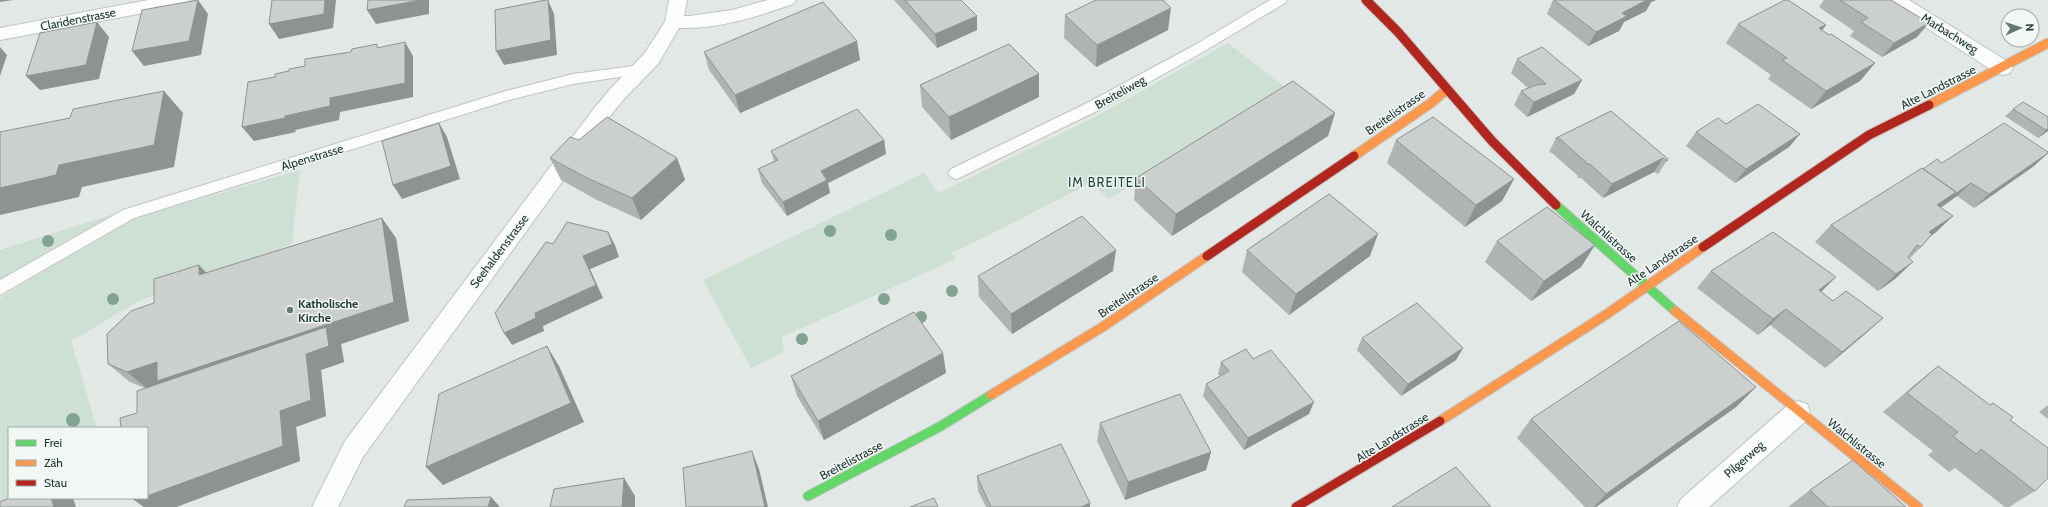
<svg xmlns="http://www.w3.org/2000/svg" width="2048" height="507" font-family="Cabin,sans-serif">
	<rect width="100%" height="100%" fill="#e2e8e5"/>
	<!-- green -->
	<path fill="#cde0d3" d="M1228,43l58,45 -177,111 -18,-16c-47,23 -92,48 -140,70l5,6 -174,78 2,15 -33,16 -48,-88 221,-107 14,20 155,-75z
		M300,170l-8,74 -153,57 -68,40 26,87h-88v69l-9,5v-204l56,-36 76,-43z
		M114,214l-114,66v-30z"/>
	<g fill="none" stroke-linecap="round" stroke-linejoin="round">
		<!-- lane casing -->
		<g stroke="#bfc4c2" stroke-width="2">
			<path id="lane" d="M1270,0h17l-2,3 -82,49 -104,58 -138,67 -5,2 -5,-2 -3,-4 3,-4 138,-67 104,-56z
				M641,65l5,2 2,3 -2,3 -73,11 -64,16 -375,118 -134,77v-15l123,-70 383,-119 67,-17z"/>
		</g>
		<!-- street casing -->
		<g stroke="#bfc4c2" stroke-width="2">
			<path id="street" d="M148,0h41l-3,4 -6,2 -180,34v-12z
				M669,0h18l-3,16h5l43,-6 36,-10h28l-3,4c-37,13 -74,25 -114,24l-21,36 -34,35 -18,22 -243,336 -25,50h-26l33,-66 247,-330 18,-22 34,-35 21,-32z
				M1887,0h22l101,63 3,5 -3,5 -7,2 -7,-2 -106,-69z
				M1798,401l9,3 3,8 -3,8 -98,87h-32l4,-8 108,-95z"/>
		</g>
		<!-- fast casing -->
		<g stroke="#bfc5c3" stroke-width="11">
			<path id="fast" d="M1556,205l119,106
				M808,496l133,-70 50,-31"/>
		</g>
		<!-- slow casing -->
		<g stroke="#bfc5c3" stroke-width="11">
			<path id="slow" d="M1929,105l119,-62
				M1354,156l77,-53 15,-13
				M1675,311l243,196
				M991,395l113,-69 103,-70
				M1440,421l167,-107 96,-67"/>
		</g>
		<!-- jam casing -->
		<g stroke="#bfc5c3" stroke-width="11">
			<path id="jam" d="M1366,0l32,32 94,109 64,64
				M1703,247l166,-112 60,-30
				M1207,256l147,-100
				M1296,507l144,-86"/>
		</g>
		<!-- lane -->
		<use href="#lane" fill="#fbfcfb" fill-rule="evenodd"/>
		<!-- street -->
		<use href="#street" fill="#fbfcfb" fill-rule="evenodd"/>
		<!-- fast -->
		<use href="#fast" stroke="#63d668" stroke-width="9"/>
		<!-- slow -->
		<use href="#slow" stroke="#ff974d" stroke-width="9"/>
		<!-- jam -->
		<use href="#jam" stroke="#b3261e" stroke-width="9"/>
	</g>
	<!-- trees -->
	<g fill="#80a491">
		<circle cx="830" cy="231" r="6"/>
		<circle cx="891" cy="235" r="6"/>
		<circle cx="48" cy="241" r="6"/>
		<circle cx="952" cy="291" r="6"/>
		<circle cx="113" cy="299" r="6"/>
		<circle cx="884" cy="299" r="6"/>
		<circle cx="921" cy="317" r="6"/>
		<circle cx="802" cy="339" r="6"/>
		<circle cx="73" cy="420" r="7"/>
	</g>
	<!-- wall -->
	<path fill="#afb3b1" d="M894,0h67l16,16v14l-40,18z
		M1553,0h103l-5,2 -5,9 -22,11 -5,9 -31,15 -41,-32z
		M1824,0h67l26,37 -35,20 -32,-21 4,-5 -35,-24z
		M1065,15l103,15 -72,37 -32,-29z
		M1738,24l88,1 -4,5 53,33 -15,18 -49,28 -43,-30 3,-4 -45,-32z
		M704,52l156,8 -120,53 -31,-43z
		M1517,59l65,21 -8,14 -47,23 -13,-12 7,-14 7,-3 -17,-15z
		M1039,74v23l-88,43 -29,-33 -2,-22z
		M2013,109l35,8v14l-10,7 -33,-22z
		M1611,111l57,48 -10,15 -4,-2 -51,26 -22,-20h-4l1,-2 -26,-23 -3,-1 7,-14z
		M1335,113l-7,23 -156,100 -38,-36 2,-22z
		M1726,124l74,10 -11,13 -54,36 -49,-37 10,-14z
		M579,140l98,18 8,22 -44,40 -44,-20 -36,-20 -11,-22z
		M884,140l2,14 -58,29 2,10 -43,23 -25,-33 -4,-14 16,-8 -3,-10z
		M1396,140l118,39 -12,22 -37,26 -78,-64z
		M2048,153l-14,13 -60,42 -17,-12 -16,12 12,8 -18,17 -5,4 -9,10 -12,12 -14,20 -17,12 -63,-49 16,-17 92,-56 19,-6z
		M396,238l13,83 -68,23 3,18 -23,8 5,46 -30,11 4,34 -124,46h-32l-10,-7 3,-87 8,-25 -15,-6 -22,-18 46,-61 52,-30z
		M1497,241l98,4 -14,22 -50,34 -46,-39z
		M1247,250l123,6 -81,59 -47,-43z
		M1113,271l-101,63 -33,-37 -1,-21z
		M1711,271l110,21 12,9 50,17 -18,16 -40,34 -55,-43 -12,10 -61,-47z
		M1362,338l101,10 -7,12 -55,36 -44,-46z
		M943,353l3,20 -122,67 -27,-44 -6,-20z
		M1253,359l56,55 -65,36 -41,-54 3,-12 14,-8 -2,-2 3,-12z
		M1938,366l72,54 25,71 -26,16h-4l-50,-39 -6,4 -21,-17 5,-4 -50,-39 30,-26z
		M1756,387l-20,20 -140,100h-11l-68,-69 14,-19z
		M2048,405v14l-9,-7z
		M1100,423l111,29 -5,18 -81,30 -28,-59z
		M977,476l113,27v4h-104l-8,-16z
		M1810,490l96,17h-118z"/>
	<!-- shaded-wall -->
	<path fill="#8e9290" d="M0,0h13l-13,2z
		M198,0l10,14 -7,41 -57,11 -12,-15z
		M325,0h11l-3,28 -54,11 -10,-15z
		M421,0h8v14l-53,10 -9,-14z
		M548,0l6,14 3,41 -53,10 -8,-14z
		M1645,0h11l-5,2 -5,9 -22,11 -5,9 -31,15 8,-14 26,-19z
		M1171,8l-3,22 -72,37 1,-22z
		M977,16v14l-40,18 -2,-14z
		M97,22l12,15 -10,42 -59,11 -14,-14z
		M1929,23l-12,14 -35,20 12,-14z
		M1826,25l-14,18 7,-15z
		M857,41l3,19 -120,53 -5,-18z
		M405,42l8,14v41l-73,15 -1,8 -44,10 1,2 -42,9 -12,-14 43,-11 45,-18z
		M0,47l7,8 -7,21z
		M1875,63l-15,18 -49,28 15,-18z
		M1039,74v23l-88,43 -2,-23z
		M1582,80l-8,14 -47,23 7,-15z
		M164,91l19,22 -9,54 -92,20 -3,10 -79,18v-27l59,-23z
		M1335,113l-7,23 -156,100 4,-22z
		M439,123l8,14 13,42 -58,20 -9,-14z
		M2048,129v2l-10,7 8,-8z
		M1800,134l-11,13 -54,36 11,-14z
		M884,140l2,14 -58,29 2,10 -43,23 -4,-14 38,-31z
		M2048,153l-14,13 -60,42 15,-14z
		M677,158l8,22 -44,40 -9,-22z
		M1663,158l-9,14 -51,26 9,-14z
		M1514,179l-12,22 -37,26 11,-22z
		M1971,183l-14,13 -38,26 18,-17z
		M1953,216l-18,17 -18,12 12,-13z
		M382,218l14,20 13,83 -68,23 3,18 -23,8 5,46 -30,11 4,34 -124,46h-32l-10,-7 7,-2h6l2,-108 -22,-18z
		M608,232l7,13 4,12 -29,12 13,29 -60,28 1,5 -32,14 -8,-12 31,-20 48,-57z
		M1378,234l-8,22 -81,59 7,-21z
		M1595,245l-14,22 -50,34 13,-20z
		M1116,250l-3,21 -101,63 -1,-20z
		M1913,262l-18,17 -17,12 18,-17z
		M199,265l19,20 -19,-10z
		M1836,277l-17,17v-4z
		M1786,309l-16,16 -12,10 15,-16z
		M1883,318l-18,16 -40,34 17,-16z
		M547,346l12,20 25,56 -141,63 -17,-18z
		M1463,348l-7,12 -55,36 7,-12z
		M943,353l3,20 -122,67 -6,-19z
		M1756,387l-20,20 -140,100h-2l12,-13z
		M1314,402l-5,12 -65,36 4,-12z
		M752,451l7,18 9,38h-3z
		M1211,452l-5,18 -81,30 3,-18z
		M624,478l11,18v11h-13z
		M491,497l9,10h-12z
		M51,498h22l3,9h-22z
		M1090,503v4h-9z"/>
	<!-- building -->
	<path fill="#cbd0ce" stroke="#8e9290" d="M198,0l-9,41 -57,10 10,-41z
		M272,0h53l-1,14 -55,10z
		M368,0h53l-54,10z
		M546,0h2l3,40 -55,11 -1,-41z
		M905,0h56l16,16 -42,18z
		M1096,0h67l8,8 -74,37 -32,-30z
		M1554,0h93l-25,13 5,3 -31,16z
		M1785,0h3l38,25 -7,3 10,7 2,-1 44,29 -49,28 -44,-31 5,-2 -49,-34z
		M1840,0h51l38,23 -35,20 -33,-21 7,-4z
		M823,2l34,39 -122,54 -31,-43z
		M97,22l-11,43 -60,11 14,-43z
		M405,42v41l-75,15v8l-45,10v2l-43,9 6,-45 27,-5v-3l14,-3v-2l16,-3v-7l46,-7 1,-3 25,-5v4z
		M1009,44l30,30 -90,43 -29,-32z
		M1542,47l40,33 -48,22 -13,-11 15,-6 10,-1 -29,-25z
		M1293,81l42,32 -159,101 -40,-36z
		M164,91l-10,54 -95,20 -3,10 -56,13v-56l70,-14 3,-9z
		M2023,102l25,15v12l-2,1 -33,-21z
		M1758,104l42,30 -54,35 -50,-37 22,-14 8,6z
		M857,109l27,31 -63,31 6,9 -44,22 -25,-33 20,-9 -7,-9z
		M1611,111l57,48 -1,2 -4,-3 -51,26 -22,-20h-4l1,-1 -27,-24 -4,-1z
		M607,117l70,41 -45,40 -45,-20 -37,-20 20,-21 9,3z
		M1433,117l81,62 -38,26 -80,-65z
		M439,123l12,43 -58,19 -11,-44z
		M2004,123l44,29v1l-59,41 -18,-11 -19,13 4,-4 -33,-23 14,-10 5,4z
		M1922,168l34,24 -19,13 16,11 -24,16 3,2 -11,13 -4,-2 -9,12 5,5 -17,12 -65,-49z
		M1329,194l49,40 -82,60 -49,-44z
		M1547,207l48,38 -51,36 -47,-40z
		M1082,216l34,34 -105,64 -33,-38z
		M382,218l12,84 -237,79v-19l-30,10 -19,-8 -1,-30 24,-23 23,-8v-24l45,-14v10z
		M567,222l41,10 4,12 -29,12 13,29 -61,28 1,5 -32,15 -9,-20 51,-71 7,2z
		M1773,232l63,45 -17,13 14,11 13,-10 37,27 -41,34 -56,-43 -13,10 -62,-48z
		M1417,303l46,45 -55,36 -46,-46z
		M914,312l29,41 -125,68 -27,-45z
		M1679,321l77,66 -150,107 -75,-75z
		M326,327l3,19 -23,8 5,46 -31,11 3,35 -136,50v-68h-26l-1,-10 17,-5v-22z
		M547,346l24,57 -145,64 13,-73z
		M1246,349l7,10 18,-9 43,52 -66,36 -42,-54 23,-13 -8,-9z
		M1938,366l52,39 3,-2 20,14 -3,3 38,28v30l-13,13 -54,-42 -5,5 -23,-18 5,-4 -51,-39z
		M1180,394l31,58 -83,30 -28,-59z
		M1061,444l29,59 -9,4h-90l-14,-31z
		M752,451l13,56h-79l-3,-39z
		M1853,460l53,47h-78l-18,-17z
		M1456,467l35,40h-99z
		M624,478l-2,29h-72l4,-18z
		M491,497l-3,10h-84l3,-7z
		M9,498h42l3,9h-54v-5z
		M134,498h7l-7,2z
		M934,498l4,9h-28z"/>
	<!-- markers -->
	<circle fill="#657673" stroke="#f0f7f4" stroke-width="1.5" cx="290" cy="310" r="4"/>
	<g text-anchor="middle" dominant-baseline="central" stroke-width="3" stroke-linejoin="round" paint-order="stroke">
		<!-- street labels -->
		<g font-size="12" fill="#223935" stroke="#f0f7f4">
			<text transform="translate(78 19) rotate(-11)">Claridenstrasse</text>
			<text transform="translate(1950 33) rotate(32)">Marbachweg</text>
			<text transform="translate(1938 87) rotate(-27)">Alte Landstrasse</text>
			<text transform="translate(1120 92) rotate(-29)">Breiteliweg</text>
			<text transform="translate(1395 112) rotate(-35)">Breitelistrasse</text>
			<text transform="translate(312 157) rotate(-17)">Alpenstrasse</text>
			<text transform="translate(1609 236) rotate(42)">Walchlistrasse</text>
			<text transform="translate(499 251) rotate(-53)">Seehaldenstrasse</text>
			<text transform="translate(1662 260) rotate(-34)">Alte Landstrasse</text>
			<text transform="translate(1128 295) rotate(-34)">Breitelistrasse</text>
			<text transform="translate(1392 437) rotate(-32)">Alte Landstrasse</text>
			<text transform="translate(1857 443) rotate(39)">Walchlistrasse</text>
			<text transform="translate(1744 459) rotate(-41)">Pilgerweg</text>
			<text transform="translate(851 460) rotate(-28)">Breitelistrasse</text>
		</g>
		<!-- poi labels -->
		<g font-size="12" font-weight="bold" fill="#223935" stroke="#f0f7f4" text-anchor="start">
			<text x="298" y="303">Katholische<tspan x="298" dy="14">Kirche</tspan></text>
		</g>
		<!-- neighbourhood labels -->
		<g font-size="13" letter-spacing="1" fill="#204942" stroke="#f0f7f4">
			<text x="1107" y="182">IM BREITELI</text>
		</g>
	</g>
	<!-- legend -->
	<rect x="8" y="427" width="140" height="72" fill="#f0f7f4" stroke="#9eaba8"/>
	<rect x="16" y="440" width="20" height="6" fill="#63d668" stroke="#9eaba8"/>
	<text x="44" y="447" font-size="12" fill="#223935">Frei</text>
	<rect x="16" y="460" width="20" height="6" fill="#ff974d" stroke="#9eaba8"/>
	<text x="44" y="467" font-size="12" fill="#223935">Zäh</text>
	<rect x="16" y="480" width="20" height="6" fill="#b3261e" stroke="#9eaba8"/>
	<text x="44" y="487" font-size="12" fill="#223935">Stau</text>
	<!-- north arrow -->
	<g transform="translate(2020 28) rotate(87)"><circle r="19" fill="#f0f7f4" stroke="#9eaba8"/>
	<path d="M0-3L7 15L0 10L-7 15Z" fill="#657673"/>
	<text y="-6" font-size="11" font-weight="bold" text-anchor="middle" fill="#223935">N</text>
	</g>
</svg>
